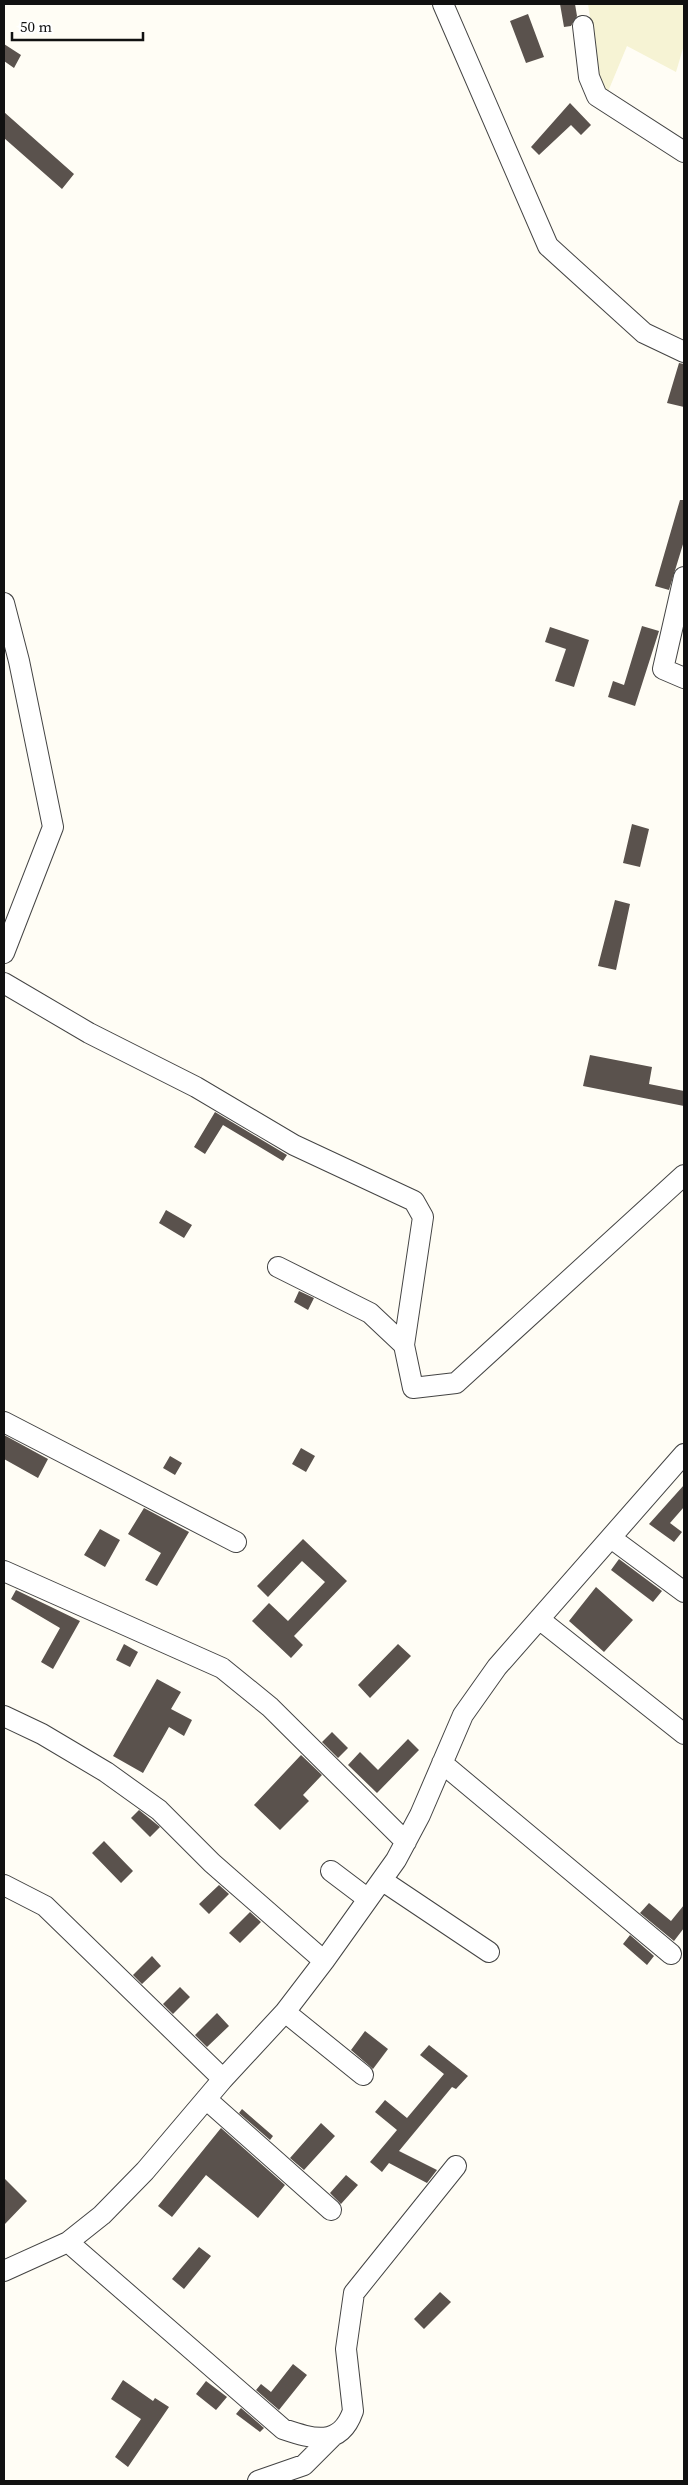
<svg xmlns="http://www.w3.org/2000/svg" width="688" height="2485" font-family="'Source Serif 4',serif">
	<rect width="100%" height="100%" fill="#fffdf5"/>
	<!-- farmland -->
	<path fill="#f6f3d4" d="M588,4h96v41l-8,27 -49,-26 -20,48 -8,-14z"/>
	<!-- building -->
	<path fill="#5a524d" d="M560,4h15l2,12 -6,10 -7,1z
		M528,14l16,43 -18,6 -16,-42z
		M4,44l17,11 -7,13 -10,-7z
		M570,103l21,22 -10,10 -10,-10 -32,30 -8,-8z
		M4,112l70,62 -12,15 -58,-51z
		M679,363l5,1v43l-17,-4z
		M680,500h4v41l-15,49 -14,-4z
		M642,626l17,5 -24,75 -27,-9 5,-16 11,4z
		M550,627l39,13 -15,47 -19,-6 11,-32 -21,-7z
		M632,824l17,5 -9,38 -17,-4z
		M615,900l15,4 -14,66 -18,-4z
		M590,1055l62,12 -3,17 35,7v15l-101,-20z
		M215,1112l72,43 -4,6 -60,-36 -18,29 -11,-7z
		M166,1210l26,15 -8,13 -25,-15z
		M299,1291l15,7 -6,12 -14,-8z
		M4,1435l44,24 -10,19 -34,-19z
		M301,1448l14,8 -9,16 -14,-8z
		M170,1456l12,7 -7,12 -12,-7z
		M684,1485v22l-14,16 12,9 -8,10 -25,-18z
		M144,1508l45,24 -32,54 -12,-6 16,-27 -33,-19z
		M100,1529l20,11 -15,27 -21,-12z
		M303,1539l44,42 -53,55 9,9 -12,13 -39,-37 17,-18 19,18 37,-39 -23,-21 -34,36 -11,-11z
		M619,1559l43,32 -9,11 -42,-32z
		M596,1587l37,33 -29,32 -35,-31z
		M16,1590l64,31 -27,48 -12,-7 19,-34 -49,-29z
		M124,1644l14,8 -8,15 -14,-7z
		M398,1644l13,12 -41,42 -12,-13z
		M157,1679l24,13 -10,17 21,11 -8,16 -15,-9 -26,46 -30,-17z
		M332,1732l16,16 -10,10 -16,-16z
		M408,1739l11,11 -42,43 -29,-28 12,-13 18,18z
		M301,1755l21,20 -19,20 6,6 -29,29 -26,-25z
		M139,1810l21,17 -10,10 -19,-19z
		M104,1841l29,30 -12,12 -29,-30z
		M219,1885l10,9 -20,20 -10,-10z
		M649,1903l22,18 13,-16v23l-10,13 -34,-28z
		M250,1912l11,10 -21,21 -11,-10z
		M630,1935l24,21 -7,9 -24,-21z
		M152,1956l9,10 -19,18 -9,-9z
		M180,1987l10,10 -17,17 -10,-10z
		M217,2013l12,13 -22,21 -12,-12z
		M365,2031l23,18 -15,20 -22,-19z
		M429,2045l39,31 -12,13 -4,-2 -53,64 38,19 -10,13 -38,-20 -7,9 -12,-10 27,-32 -22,-18 10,-12 22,18 37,-44 -24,-19z
		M242,2109l31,27 -3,4 -31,-27z
		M321,2123l14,13 -31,34 -14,-12z
		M221,2128l64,57 -27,33 -52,-43 -34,42 -14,-11z
		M346,2175l12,10 -17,19 -11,-11z
		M4,2178l23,23 -23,24z
		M199,2247l12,9 -27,33 -12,-10z
		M440,2292l11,10 -27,27 -10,-10z
		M293,2364l14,11 -28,35 -23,-20 5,-6 10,8z
		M123,2380l30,21 2,-3 14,9 -41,60 -13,-10 26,-38 -30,-20z
		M206,2381l21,16 -11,13 -20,-16z
		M241,2408l23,20 -4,4 -24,-18z"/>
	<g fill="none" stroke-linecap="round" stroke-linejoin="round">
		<!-- minor casing -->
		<g stroke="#444" stroke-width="22">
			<path id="minor" d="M443,4l105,242 96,87 40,19
				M583,26l6,51 8,19 87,56
				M684,577l-21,92 21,9
				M4,603l15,58 34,166 -49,126
				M4,983l85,50 107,54 98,58 120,56 9,16 -19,128
				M278,1267l92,46 34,32 9,43 43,-5 228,-208
				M4,1422l232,120
				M611,1538l73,54
				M4,1571l218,97 48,39 136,135
				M539,1619l145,115
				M4,1716l38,18 64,38 53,38 53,53 112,98
				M442,1763l229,191
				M331,1871l37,28
				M383,1881l106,71
				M4,1885l41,21 178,173
				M285,2012l78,63
				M206,2099l125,111
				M68,2242l215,187c30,10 57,19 70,-18l-7,-62 8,-56 102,-127
				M4,2271l64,-29 34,-27 43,-44 78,-92 62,-67 39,-51 72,-101 24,-45 43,-100 34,-48 187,-213
				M258,2481l46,-16 29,-29"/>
		</g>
		<!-- minor -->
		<use href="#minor" stroke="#fff" stroke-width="20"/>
	</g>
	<!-- border -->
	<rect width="688" height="2485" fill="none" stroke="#111111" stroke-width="10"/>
	<!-- scale -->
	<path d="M12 32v8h131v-8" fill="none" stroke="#111111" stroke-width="2.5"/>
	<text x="20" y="32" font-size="15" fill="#111111" stroke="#ffffff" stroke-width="4" paint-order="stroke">50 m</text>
</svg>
